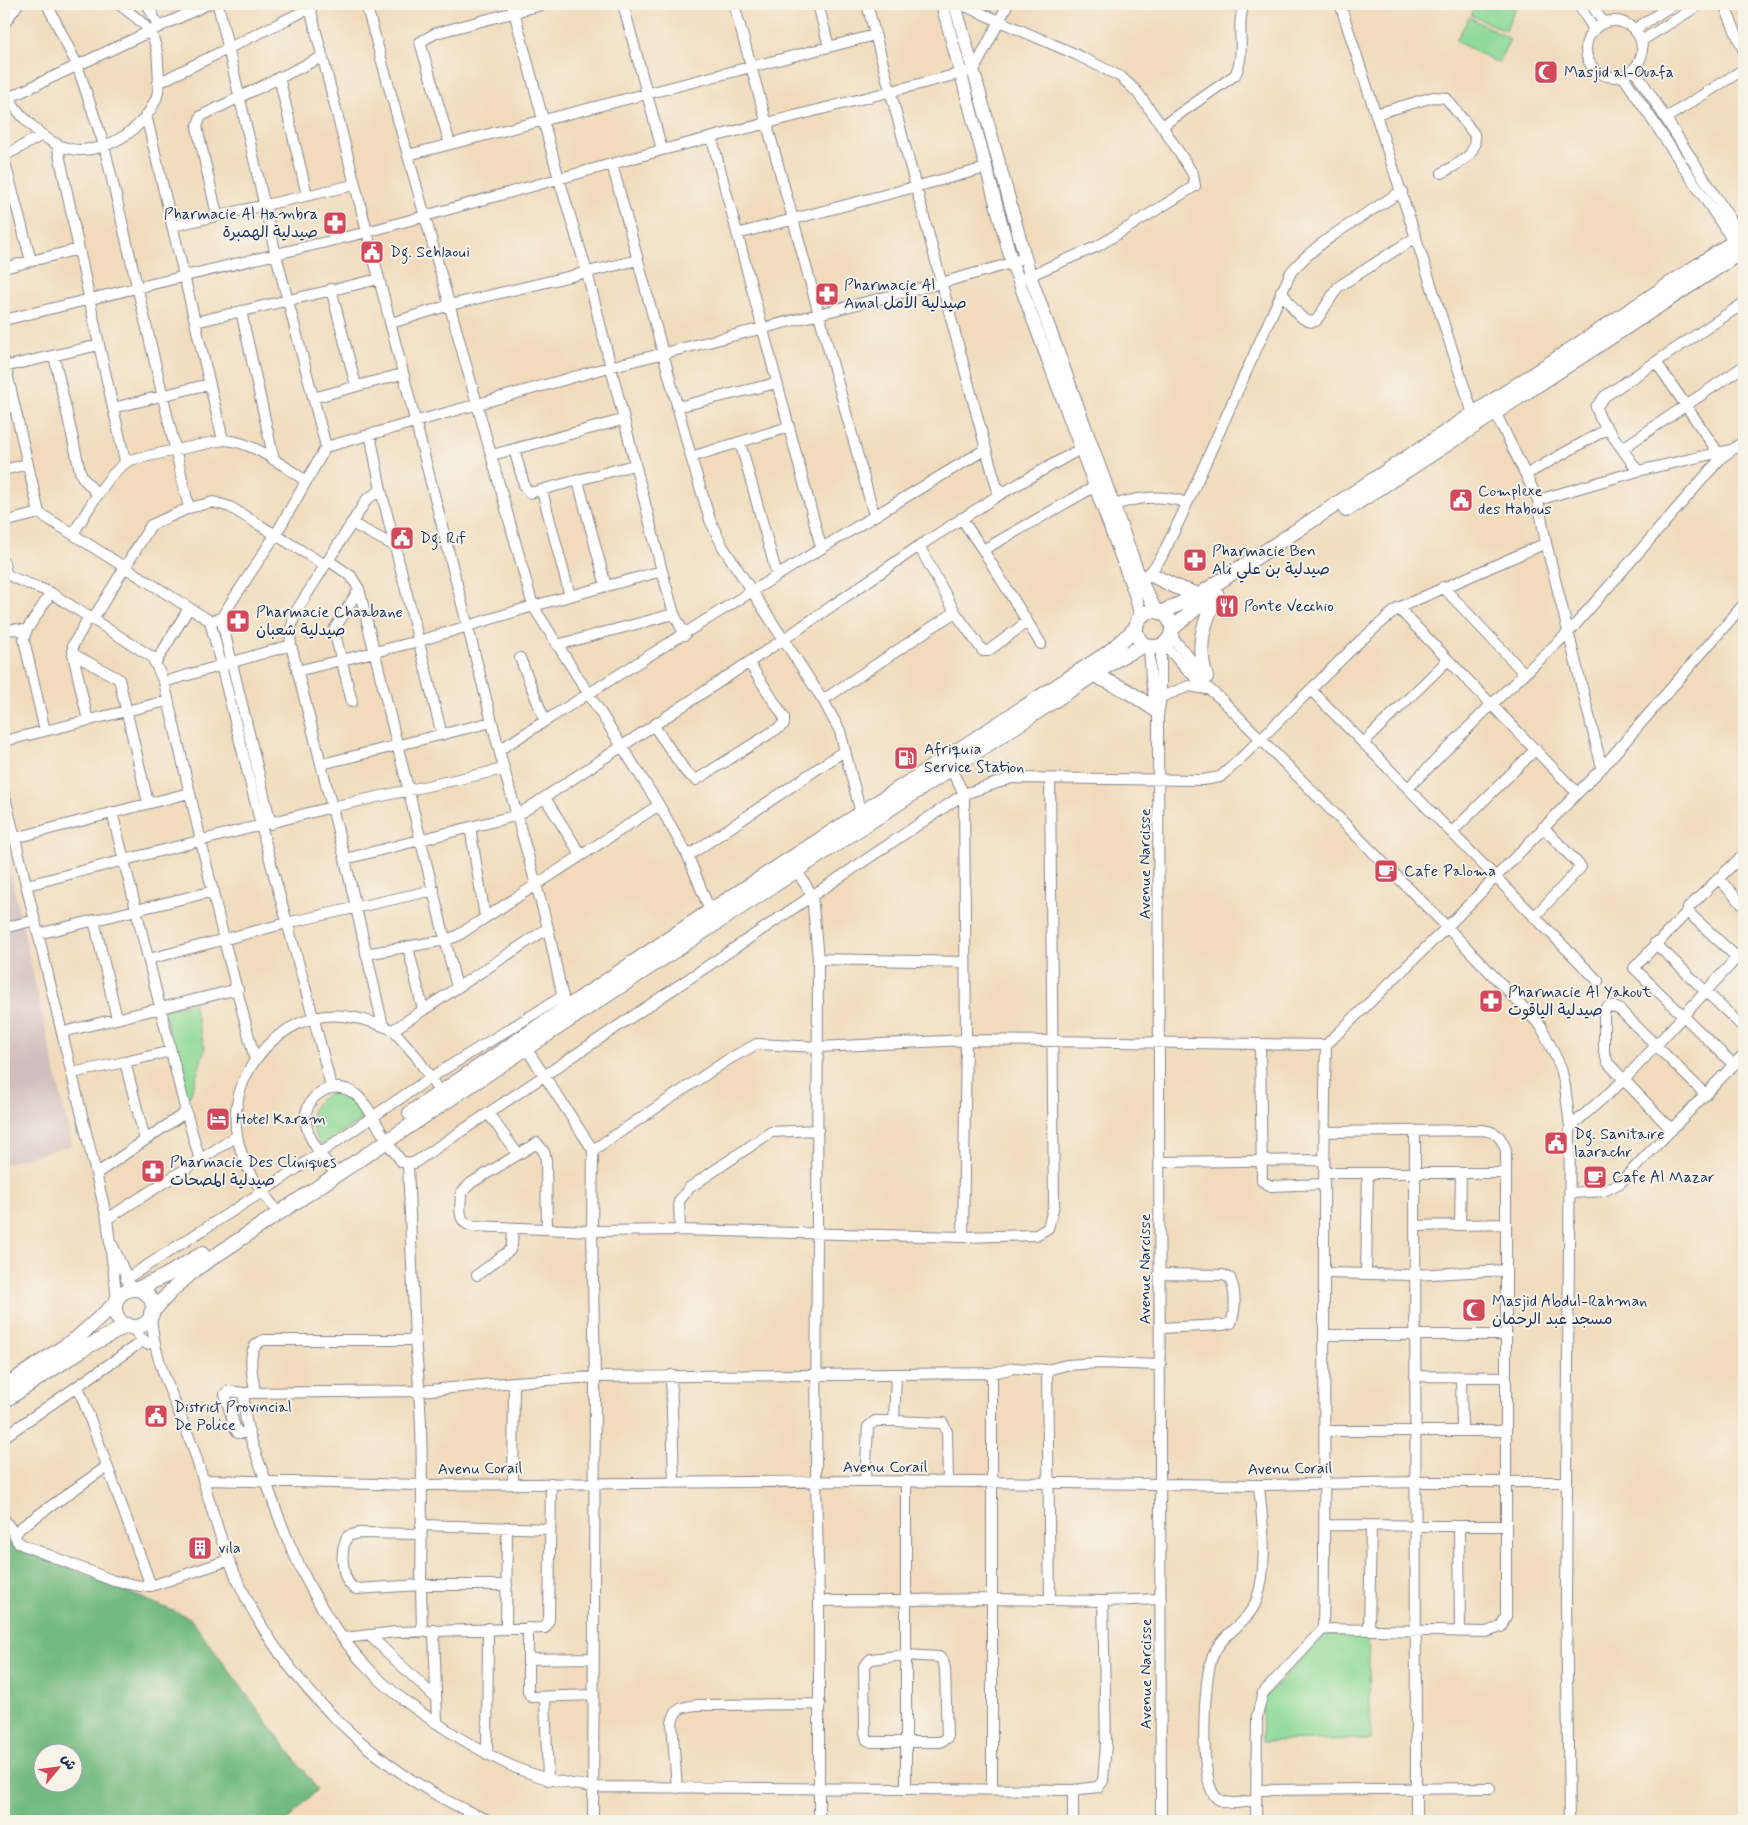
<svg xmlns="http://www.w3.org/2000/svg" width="1748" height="1825" font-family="Mynerve,'Playpen Sans Arabic',sans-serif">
	<rect width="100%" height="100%" fill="#f7f3e8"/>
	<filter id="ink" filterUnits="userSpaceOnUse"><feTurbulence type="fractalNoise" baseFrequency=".02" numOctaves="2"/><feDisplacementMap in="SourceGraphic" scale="10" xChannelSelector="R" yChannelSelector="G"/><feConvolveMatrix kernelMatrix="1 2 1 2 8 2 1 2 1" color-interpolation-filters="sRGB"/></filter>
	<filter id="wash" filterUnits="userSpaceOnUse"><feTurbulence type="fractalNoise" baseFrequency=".0096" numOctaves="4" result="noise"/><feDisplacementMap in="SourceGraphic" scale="20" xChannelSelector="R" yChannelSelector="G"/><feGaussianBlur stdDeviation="1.12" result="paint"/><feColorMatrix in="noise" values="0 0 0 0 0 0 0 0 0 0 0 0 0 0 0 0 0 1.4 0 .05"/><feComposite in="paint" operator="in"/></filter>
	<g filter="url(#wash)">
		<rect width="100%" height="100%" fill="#f1dbbc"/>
		<!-- industrial -->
		<path fill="#d1bfbd" d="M4,845l68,300 -68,19z"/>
		<!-- green -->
		<path fill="#8eda97" stroke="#54847a" d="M1476,4h34l6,3 -11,24 -34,-16z
			M1469,17l41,22 -12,24 -42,-22z
			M193,1003l12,46 -15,47 -5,2 -22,-88z
			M332,1092l17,3 17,22 -45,28c-14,-22 -15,-40 11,-53z
			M1368,1633l3,106 -108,2 -1,-36 4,-9 59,-62z"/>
		<!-- forest -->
		<path fill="#72ba80" stroke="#46746f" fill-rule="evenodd" d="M4,1541l186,77 127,171 -30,32h-283zM42,1752h30v30h-30z"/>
	</g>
	<g filter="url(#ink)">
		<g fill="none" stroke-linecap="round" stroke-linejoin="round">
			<!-- minor casing -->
			<g stroke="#86858d" stroke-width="12">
				<path id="minor" d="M47,4l30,61 27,80 85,363
					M147,4l12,23
					M309,4l195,765 44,159 17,80
					M366,4l167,602 126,199 29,51 22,55
					M512,4l47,175 28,93 75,299 12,43 11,21
					M623,4l39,146
					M734,4l140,511
					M818,4l11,43
					M960,4l115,50 46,23 16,15 25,34 73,-51c12,-22 0,-48 9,-71
					M1340,4l133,410
					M1578,4l16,25
					M1591,4l12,18
					M1724,4l20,48
					M366,7l12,-3
					M1586 49a28 28 0 1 1 56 0a28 28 0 1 1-56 0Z
					M4,24l14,-20
					M1635,29l39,-25
					M1641,41l60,-37
					M1634,69l107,167
					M1623,76l110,165
					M279,77l28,118
					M4,83c4,18 14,29 26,41 12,13 31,26 50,26 31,0 64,-22 76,-51 4,-10 3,-23 2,-34 0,-11 -2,-23 -8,-33 -6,-10 -22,-20 -31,-28
					M158,83l152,-75
					M4,100l204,-96
					M1376,114l57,-17 13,1 28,36c5,22 -16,29 -32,39
					M146,115l77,325
					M1666,118l78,-49
					M712,139l109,408
					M57,144l42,201
					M450,144l-30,-102 16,-9 109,-29
					M408,155l467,-120
					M4,156l38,-21
					M4,159l27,102
					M612,164l79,293 19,63 13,27 100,153 132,-88 -36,-66
					M217,215l-20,-88 4,-11 121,-59
					M172,226l182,-41
					M737,234l249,-66
					M4,268l75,-19
					M1024,278l74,-32 97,-60 -2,-12 -31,-48
					M331,289l25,97
					M1281,291c8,10 20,35 35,30l22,-34 78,-50
					M241,311l33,149
					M4,320l363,-88 295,-82 312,-80 34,-66
					M195,322l184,-43
					M391,323l59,-18 188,-45
					M54,356l26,115 3,7 15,17
					M4,360l35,153
					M1656,362l61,89
					M4,367l95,-22 26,116
					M313,398l89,-24
					M677,407l100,-24
					M113,408l96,-24
					M1495,412l43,88 100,-29 92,-21
					M370,434l11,56 -14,9 -72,114 -5,20 1,12 54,214 38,167
					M740,442l37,133
					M326,447l283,-80 332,-84 71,-20 12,-7
					M1623,448l121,-82
					M514,449l11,39 5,5 104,-28
					M986,449l13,46
					M492,455l130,-35
					M691,457l98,-30
					M4,470l24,-6
					M1638,471l-38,-53 -4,-11 9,-11 139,-93
					M1527,474l80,-45
					M578,481l28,105
					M381,490l61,245
					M542,491l28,105
					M1538,500l8,43 56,225
					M1107,508c24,-10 54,-15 79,-5
					M961,518l22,32 111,-63
					M4,522l35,-9 171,108c21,83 41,167 63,250 19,72 41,143 58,216
					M351,523l46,24
					M73,534c13,-20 39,-70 61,-75l89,-19c30,1 59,25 83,41
					M983,550l58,94
					M328,560l23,16 8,13 98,399
					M4,563c1,4 1,8 3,11 3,4 37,15 44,19l101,64 12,25 127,-37
					M1146,578l15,-20 20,-41 110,-245c27,-32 76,-58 111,-81
					M1443,587l81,86
					M1398,608l179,185
					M955,612l28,39h5l39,-29
					M221,618l50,206
					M93,619l58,-94 38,-17 24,-6 17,5 95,58
					M210,621l11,-3 55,-84 50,-87 -50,-192 -58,-251
					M4,630l10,-1 12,2
					M1171,636l33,39
					M1164,644l22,25 36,31 225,227 94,99 20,42 4,18 5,41 -4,473 3,221
					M557,645l117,-31
					M1149,646l2,33 5,31
					M73,654l46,25 29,124
					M520,658l25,63
					M156,662l33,-54
					M297,671l122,-30 114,-35 129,-35
					M164,682l60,258 31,120
					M1311,690l287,291
					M1161,697l28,-11 18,3
					M823,700l17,31 21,83
					M352,702l-18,-72 25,-41
					M88,721l-15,-67v-9l16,-28
					M654,726l32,46 10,8 84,-53 4,-3v-7l-35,-54
					M45,731l-21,-91 2,-9 25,-38
					M4,741l163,-40
					M1363,743l85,-83
					M499,750c162,-102 323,-204 487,-301l-119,-445
					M322,764l170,-42
					M950,768l14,26 2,246 -3,197
					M1408,788l84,-84 77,-72 152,-174 23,-17
					M4,793l103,426 10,80
					M545,798l36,57
					M112,812l74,300 14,48
					M470,827l15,90
					M1452,832l84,-83
					M15,838l174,-45
					M1744,854l-56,54 2,6 54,50
					M688,856l156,-105
					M345,859l173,-44 266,-176 135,-93 80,-51 88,-50
					M795,868l17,27 6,64 -2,523 3,119v220
					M1718,878l26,28
					M27,885l305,-78 172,-38
					M1688,911l-54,57 100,97
					M1534,917l47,-50 -38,-40
					M94,920l23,99
					M4,928l31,-8
					M38,934l176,-43
					M1655,943l89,85
					M408,947l15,63
					M366,954l80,-14 11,-4 202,-131
					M149,959l138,-36 147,-33
					M818,959l147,3
					M63,1032l175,-43
					M1260,1045l2,136 9,5 53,-2
					M526,1048l67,102 -1,81 3,146 -2,444
					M125,1062l46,-11
					M72,1073l53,-11 20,78
					M440,1093l-24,-37 -23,-26 155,-102
					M488,1113l29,40
					M1570,1127l54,-47 120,-130
					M1672,1130l-64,-67 -4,-11v-39l2,-5 5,-2 8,3 87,86
					M1415,1132l1,689
					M386,1141l16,21 12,1 550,-369 48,-16 191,2 17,-3 17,-15 122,-120 39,-34 148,-65
					M593,1150l136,-91 28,-15 61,3 148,-7 360,5
					M1161,1162l163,-2
					M330,1167c-9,-13 -22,-28 -24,-44 -4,-25 24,-44 46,-31 14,8 22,28 30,41
					M1324,1173h182
					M96,1174l90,-62
					M1570,1193l34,-2 16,-8 124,-129
					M273,1206c-16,-21 -32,-44 -36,-71 -9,-51 28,-104 77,-117 25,-7 56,2 79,12
					M107,1219l130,-83
					M1460,1225l1,-52
					M1415,1226l91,-2
					M547,1229l-1,-69 -2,-8 -7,-9 -66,40 -10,10c0,13 -5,29 11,33l120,5 88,-1 283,7 73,-2 12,-7 6,-23 -4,-425
					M680,1230l-1,-29 10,-13 82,-56 47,-2
					M113,1246l19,43
					M1324,1273l90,2 92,-5
					M1159,1274l64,1 7,3c6,14 6,31 1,45l-8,2 -63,3
					M1366,1274l2,-101
					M477,1275l33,-25 2,-5 1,-17
					M126,1279l136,-87 168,-114 133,-82
					M151,1315c2,46 25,87 41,130 13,37 22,78 37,115 47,118 145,213 261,261
					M130,1326l17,18
					M1325,1335h181
					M415,1340c9,81 7,164 6,245l-65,4c-15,-6 -17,-41 -8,-53l11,-3 62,1
					M1047,1370l3,230
					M992,1373v416
					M671,1375l3,108
					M1415,1376l91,1
					M1461,1377l1,54
					M78,1386l73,200
					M255,1392c-2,-17 -11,-46 9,-52h151l-7,-176
					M244,1393l-16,-2 -3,3 10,34 3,5h11
					M894,1421l49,2 4,9 1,49
					M1325,1431h180
					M4,1437l140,-97
					M106,1467l-86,61 -5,7 2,6 6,4 91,36 27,5h10l78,-26
					M204,1480l216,5 445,-4 394,4 157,-3h151
					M865,1481l3,-54 7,-6h19l2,-46
					M513,1484l1,-102
					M4,1519l11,16
					M421,1525l128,4
					M1325,1525l180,1
					M1459,1527l1,104
					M819,1601l174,-2 110,2 58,-2
					M506,1628l1,-101
					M528,1628v64l3,5 63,-2
					M1323,1629c4,-194 -2,-389 3,-584l121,-118 155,-159 142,-164
					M434,1630l3,93
					M1369,1630l2,-104
					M422,1631l-1,-46h86
					M369,1635l67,63
					M344,1638l52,-6 149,-4 4,-8 2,-137
					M905,1655l34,2 4,4 2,8 2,69 -7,4h-68l-5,-2 -2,-8 -1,-66 7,-7z
					M528,1659l66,-1
					M545,1697l3,83
					M487,1755l1,-127
					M677,1788l-5,-65c3,-16 11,-16 25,-18l123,-1
					M906,1789v-308
					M1073,1790l25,-3 5,-6 3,-37 -3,-143
					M1256,1790l234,-2
					M1256,1800c-11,2 -27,6 -38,-1 -20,-12 -15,-122 -5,-144 10,-23 36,-32 44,-56 12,-36 5,-78 2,-114
					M1073,1821v-31l-479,-3c-58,-6 -90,-22 -139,-52 -31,-20 -62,-40 -87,-67 -49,-51 -79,-118 -101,-184 -10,-29 -25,-59 -23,-91l176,-2 94,-9 81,-5 397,-4 22,-5 33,2 19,-5 32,-2 63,2
					M1161,1821l-3,-1105 3,-19v-52
					M1256,1821l1,-105 6,-23 60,-64 163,3 15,-5 5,-11v-465c-4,-14 -10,-20 -25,-21l-157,2"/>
			</g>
			<!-- major casing -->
			<g stroke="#86858d" stroke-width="14">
				<path id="major" d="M942,4l70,259 123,331 6,23
					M955,4l75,271 111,306 15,30"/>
			</g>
			<!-- highway casing -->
			<g stroke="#86858d" stroke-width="16">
				<path id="highway" d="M1733,249l1,-10 4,-3h6
					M1346,510l392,-256
					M1150,574l26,13 23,8
					M1136 629a18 18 0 1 1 36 0a18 18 0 1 1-36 0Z
					M1162,612l37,-17 533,-352
					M1172,629l23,-20 20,-13
					M1094,675l32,15 30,20
					M1206,677c-10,-31 -3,-54 11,-82
					M410,1113l300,-202 399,-259 27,-24
					M137,1289l28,-13 37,-22
					M115 1308a19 19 0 1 1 38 0a19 19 0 1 1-38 0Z
					M151,1313l22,-24 24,-21c307,-206 615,-410 925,-612l24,-11
					M4,1387l73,-49 39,-35
					M4,1401l79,-52 45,-24"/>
			</g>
			<!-- minor -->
			<use href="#minor" stroke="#fff" stroke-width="10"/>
			<!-- major -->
			<use href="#major" stroke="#fff" stroke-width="12"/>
			<!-- highway -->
			<use href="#highway" stroke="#fff" stroke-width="14"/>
		</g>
	</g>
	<!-- icons -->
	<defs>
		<g id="mosque-square" transform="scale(1.25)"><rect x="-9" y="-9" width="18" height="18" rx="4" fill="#d1495b" stroke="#f7f3e8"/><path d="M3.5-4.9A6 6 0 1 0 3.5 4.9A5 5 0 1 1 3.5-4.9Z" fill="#fff"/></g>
		<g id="pharmacy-square" transform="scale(1.25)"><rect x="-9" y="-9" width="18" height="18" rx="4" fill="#d1495b" stroke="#f7f3e8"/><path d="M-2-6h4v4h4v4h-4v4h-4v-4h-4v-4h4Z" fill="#fff"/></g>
		<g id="civic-square" transform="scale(1.25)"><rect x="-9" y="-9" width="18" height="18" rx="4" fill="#d1495b" stroke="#f7f3e8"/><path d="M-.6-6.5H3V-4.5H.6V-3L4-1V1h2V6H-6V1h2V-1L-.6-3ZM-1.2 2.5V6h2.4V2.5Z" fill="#fff"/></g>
		<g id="restaurant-square" transform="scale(1.25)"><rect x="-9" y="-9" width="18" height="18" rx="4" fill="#d1495b" stroke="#f7f3e8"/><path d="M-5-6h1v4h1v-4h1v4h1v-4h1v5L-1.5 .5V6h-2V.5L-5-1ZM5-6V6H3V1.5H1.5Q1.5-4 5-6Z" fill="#fff"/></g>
		<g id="fuel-square" transform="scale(1.25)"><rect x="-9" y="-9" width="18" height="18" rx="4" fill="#d1495b" stroke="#f7f3e8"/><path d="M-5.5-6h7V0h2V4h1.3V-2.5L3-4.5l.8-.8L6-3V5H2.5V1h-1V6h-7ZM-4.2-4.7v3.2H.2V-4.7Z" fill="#fff"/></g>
		<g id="cafe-square" transform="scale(1.25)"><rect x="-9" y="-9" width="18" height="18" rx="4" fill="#d1495b" stroke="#f7f3e8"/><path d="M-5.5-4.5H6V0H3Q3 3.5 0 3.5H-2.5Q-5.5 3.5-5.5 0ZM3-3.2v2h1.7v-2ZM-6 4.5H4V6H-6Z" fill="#fff"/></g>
		<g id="hotel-square" transform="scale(1.25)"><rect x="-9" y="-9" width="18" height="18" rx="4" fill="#d1495b" stroke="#f7f3e8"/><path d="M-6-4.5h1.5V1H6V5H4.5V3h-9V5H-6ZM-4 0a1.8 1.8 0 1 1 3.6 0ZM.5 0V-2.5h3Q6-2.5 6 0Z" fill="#fff"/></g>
		<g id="building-square" transform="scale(1.25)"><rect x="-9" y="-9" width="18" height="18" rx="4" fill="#d1495b" stroke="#f7f3e8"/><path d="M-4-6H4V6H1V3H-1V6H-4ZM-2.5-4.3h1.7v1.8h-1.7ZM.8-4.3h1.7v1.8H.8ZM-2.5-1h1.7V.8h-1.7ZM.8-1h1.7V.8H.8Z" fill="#fff"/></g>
	</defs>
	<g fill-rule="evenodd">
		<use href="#mosque-square" x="1546" y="72"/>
		<use href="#pharmacy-square" x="335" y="223"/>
		<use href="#civic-square" x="372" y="252"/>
		<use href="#pharmacy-square" x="827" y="294"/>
		<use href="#civic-square" x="1461" y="500"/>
		<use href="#civic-square" x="402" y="538"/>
		<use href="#pharmacy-square" x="1195" y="560"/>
		<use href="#restaurant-square" x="1227" y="606"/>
		<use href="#pharmacy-square" x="238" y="621"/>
		<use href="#fuel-square" x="906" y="758"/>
		<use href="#cafe-square" x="1386" y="871"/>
		<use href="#pharmacy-square" x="1491" y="1001"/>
		<use href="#hotel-square" x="218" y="1119"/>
		<use href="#civic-square" x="1556" y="1143"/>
		<use href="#pharmacy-square" x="153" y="1171"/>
		<use href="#cafe-square" x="1595" y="1177"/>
		<use href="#mosque-square" x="1474" y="1310"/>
		<use href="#civic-square" x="156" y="1416"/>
		<use href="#building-square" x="200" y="1548"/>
	</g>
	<g text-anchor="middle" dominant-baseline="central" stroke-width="4" stroke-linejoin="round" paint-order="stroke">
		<!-- poi labels -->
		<g font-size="16" fill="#1b2f5e" stroke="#f7f3e8" text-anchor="start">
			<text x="1564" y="72">Masjid al-Ouafa</text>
			<text x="318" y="214" text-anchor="end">Pharmacie Al Hambra<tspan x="318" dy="18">صيدلية الهمبرة</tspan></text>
			<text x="390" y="252">Dg. Sehlaoui</text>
			<text x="844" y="285">Pharmacie Al<tspan x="844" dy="18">Amal صيدلية الأمل</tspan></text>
			<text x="1478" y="491">Complexe<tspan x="1478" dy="18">des Habous</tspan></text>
			<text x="420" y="538">Dg. Rif</text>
			<text x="1212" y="551">Pharmacie Ben<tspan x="1212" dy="18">Ali صيدلية بن علي</tspan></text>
			<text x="1244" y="606">Ponte Vecchio</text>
			<text x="256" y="612">Pharmacie Chaabane<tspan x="256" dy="18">صيدلية شعبان</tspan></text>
			<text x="924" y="749">Afriquia<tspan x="924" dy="18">Service Station</tspan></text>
			<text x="1404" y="871">Cafe Paloma</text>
			<text x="1508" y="992">Pharmacie Al Yakout<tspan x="1508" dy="18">صيدلية الياقوت</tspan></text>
			<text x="236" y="1119">Hotel Karam</text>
			<text x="1574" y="1134">Dg. Sanitaire<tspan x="1574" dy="18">laarachr</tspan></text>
			<text x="170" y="1162">Pharmacie Des Cliniques<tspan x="170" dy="18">صيدلية المصحات</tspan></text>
			<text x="1612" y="1177">Cafe Al Mazar</text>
			<text x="1492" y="1301">Masjid Abdul-Rahman<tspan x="1492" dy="18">مسجد عبد الرحمان</tspan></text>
			<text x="174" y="1407">District Provincial<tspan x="174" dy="18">De Police</tspan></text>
			<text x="218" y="1548">vila</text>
		</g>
		<!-- street labels -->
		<g font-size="16" fill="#1b2f5e" stroke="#f7f3e8">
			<text transform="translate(1145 864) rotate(-90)">Avenue Narcisse</text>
			<text transform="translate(1145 1269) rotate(-90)">Avenue Narcisse</text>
			<text x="885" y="1467">Avenu Corail</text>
			<text transform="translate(480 1469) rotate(-1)">Avenu Corail</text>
			<text transform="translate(1290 1469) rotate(-1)">Avenu Corail</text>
			<text transform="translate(1146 1674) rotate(-90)">Avenue Narcisse</text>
		</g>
	</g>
	<!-- margin -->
	<rect width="1748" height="1825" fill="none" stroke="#f7f3e8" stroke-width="20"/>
	<!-- north arrow -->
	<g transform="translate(58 1768) rotate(61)"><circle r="24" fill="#f7f3e8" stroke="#9fa5b1"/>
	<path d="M0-4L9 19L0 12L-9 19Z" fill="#d1495b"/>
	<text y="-8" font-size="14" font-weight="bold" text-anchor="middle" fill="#1b2f5e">ش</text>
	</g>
</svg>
